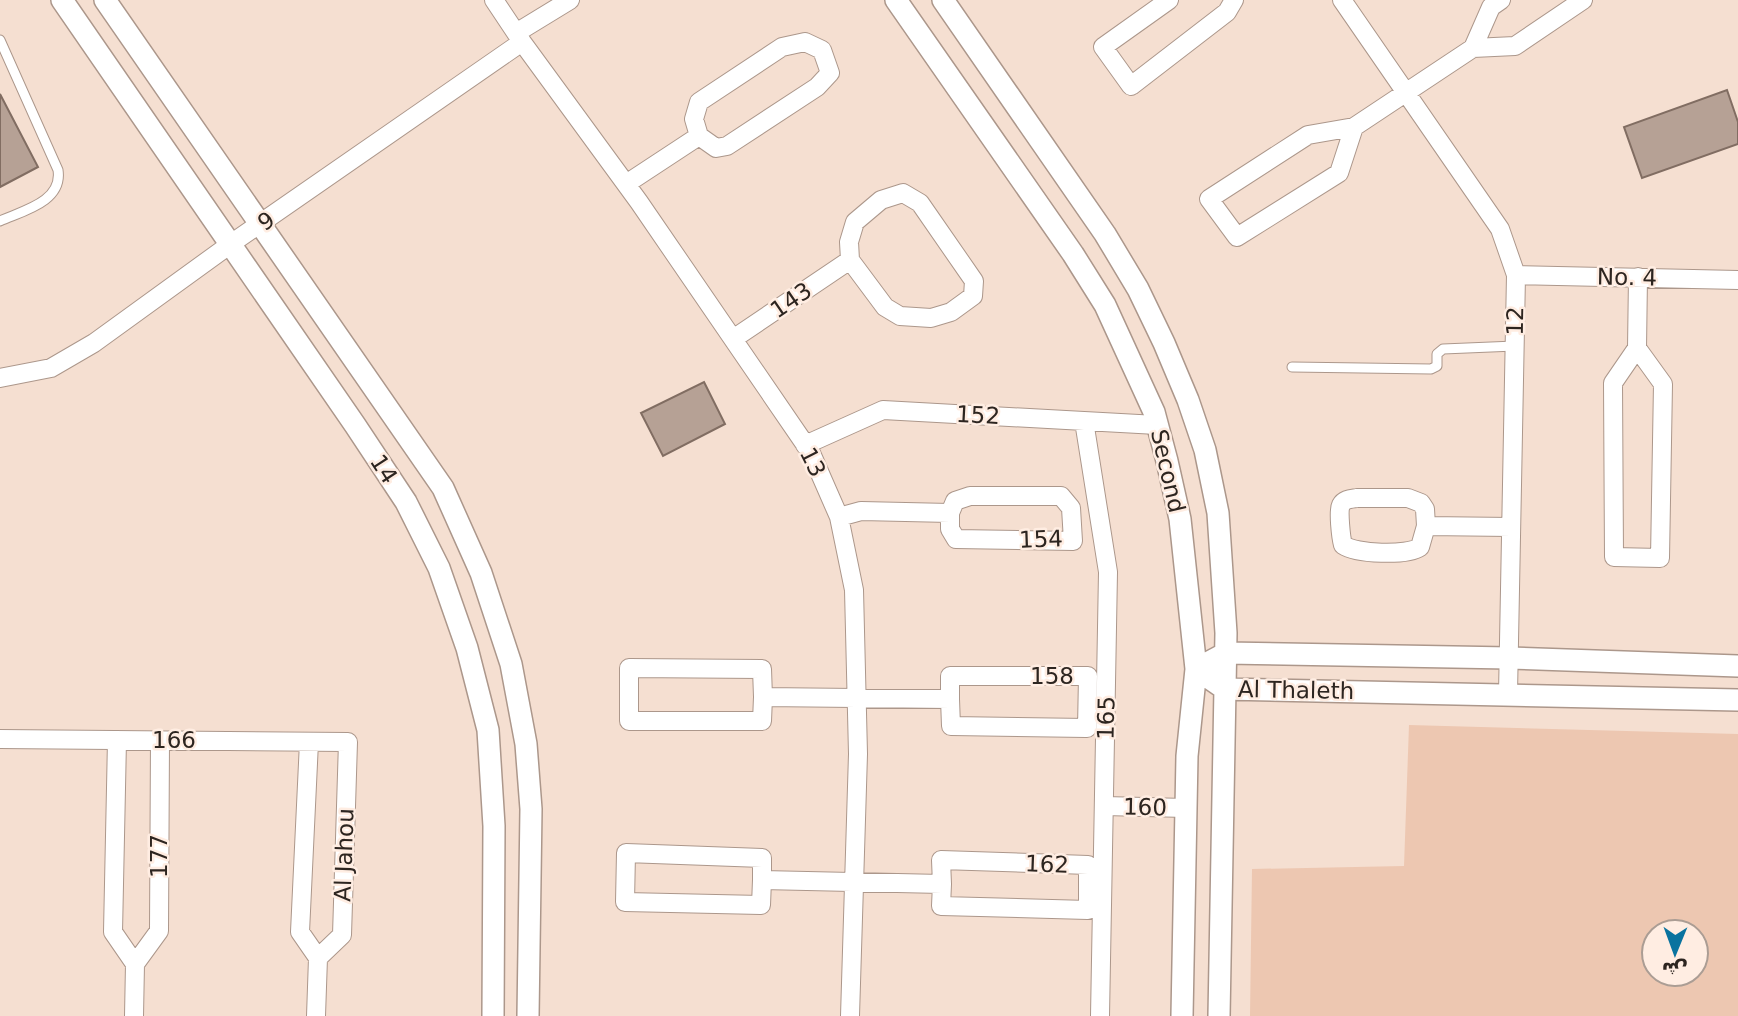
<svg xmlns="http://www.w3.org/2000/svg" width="1738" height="1016" font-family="'DejaVu Sans',Vazirmatn,sans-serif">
	<rect width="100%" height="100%" fill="#f5dfd1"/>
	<!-- green -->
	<path fill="#edc7b1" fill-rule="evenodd" d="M1409,725l329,9v282h-488l2,-147 152,-3zM1654,932h42v42h-42z"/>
	<!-- building -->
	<path fill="#b6a195" stroke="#816d62" stroke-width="2" d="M1727,90l11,32v22l-96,34 -18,-51z
		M0,94l38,73 -38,20z
		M704,382l21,42 -62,32 -22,-43z"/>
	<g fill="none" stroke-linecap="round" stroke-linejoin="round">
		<!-- service casing -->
		<g stroke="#ac978b" stroke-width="11">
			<path id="service" d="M0,40l58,130c5,32 -36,41 -58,51
				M1292,367l139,2 6,-3v-12l6,-5 72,-3"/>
		</g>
		<!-- minor casing -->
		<g stroke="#ac978b" stroke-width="20">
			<path id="minor" d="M494,0l28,42 117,160 172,251 28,64 15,73 4,164 -8,262
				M1169,0l-66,47 28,39 96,-74 7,-12
				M1342,0l158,229 16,46 -8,419
				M516,33l54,-33
				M805,42l17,8 8,23 -13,14 -90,59 -11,2 -17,-12 -5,-17 5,-17 83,-55z
				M1473,48l18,-41 10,-7
				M1354,127l-15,46 -102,64 -28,-38 99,-64 46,-8 119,-79 42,-2 68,-46
				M626,184l73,-48
				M903,193l17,10 54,78 -1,15 -22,16 -20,6 -31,-2 -15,-9 -35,-47 -1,-18 6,-20 26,-22z
				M1516,275l222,5
				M733,339l117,-79
				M1637,348l26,36 -3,174 -46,-1 -1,-174 24,-35 1,-71
				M0,378l51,-10 43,-25 138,-100 290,-201
				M1084,421l24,151 -8,444
				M805,445l78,-35 274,15
				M1357,498h51l13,5 4,6 1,17 -6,21c-13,9 -64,7 -77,-2 -2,-7 -5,-34 -2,-40 3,-6 10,-6 16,-7z
				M839,517l22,-6 89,2 5,-12 15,-5h91l10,12 2,33 -117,-2 -6,-10v-16
				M1426,526l85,1
				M763,697l-1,24h-133v-53l133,1 1,28 187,2v-23h138l-1,52 -136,-2 -1,-27
				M0,739l348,3 -6,193 -24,23 -2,58
				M117,740l-4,192 22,32 -1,52
				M309,742l-9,190 18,26
				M1104,806l82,2
				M762,880l-1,25 -136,-3 1,-49 136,5v22l180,4 -1,-24 147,5v45l-147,-4 1,-22
				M135,964l24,-33 1,-191"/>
		</g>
		<!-- tertiary casing -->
		<g stroke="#ac978b" stroke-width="24">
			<path id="tertiary" d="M62,0l293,425 51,77 33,66 28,80 21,82 6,96 -1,190
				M105,0l338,488 38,85 30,91 15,80 5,65 -3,207
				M896,0l177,254 32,51 49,107 13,49 13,58 16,150 -9,87 -5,260
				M943,0l162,234 33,55 26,54 24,57 17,50 13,63 8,120 -7,383
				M1738,666l-229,-8 -283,-5 -30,16 29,20 513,11"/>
		</g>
		<!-- service -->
		<use href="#service" stroke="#fff" stroke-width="9"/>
		<!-- minor -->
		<use href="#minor" stroke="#fff" stroke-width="18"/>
		<!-- tertiary -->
		<use href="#tertiary" stroke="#fff" stroke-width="21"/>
	</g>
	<g text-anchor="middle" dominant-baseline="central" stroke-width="5" stroke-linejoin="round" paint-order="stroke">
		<!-- street labels -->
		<g font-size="23" fill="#2d2520" stroke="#ffede2">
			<text transform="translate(266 221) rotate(-34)">9</text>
			<text transform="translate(1627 277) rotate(1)">No. 4</text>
			<text transform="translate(791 300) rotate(-34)">143</text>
			<text transform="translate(1515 321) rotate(-89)">12</text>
			<text transform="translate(978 415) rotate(3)">152</text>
			<text transform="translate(813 462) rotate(63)">13</text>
			<text transform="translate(384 469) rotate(57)">14</text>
			<text transform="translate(1168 471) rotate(77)">Second</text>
			<text transform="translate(1041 539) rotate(-2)">154</text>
			<text x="1052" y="676">158</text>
			<text transform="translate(1296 690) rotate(1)">Al Thaleth</text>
			<text transform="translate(1106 718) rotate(-89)">165</text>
			<text x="174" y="740">166</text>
			<text transform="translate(1145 807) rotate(1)">160</text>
			<text transform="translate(344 855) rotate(-88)">Al Jahou</text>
			<text transform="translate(159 856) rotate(-90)">177</text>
			<text transform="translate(1047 864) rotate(2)">162</text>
		</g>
	</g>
	<!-- north arrow -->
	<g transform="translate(1675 953) rotate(181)"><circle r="33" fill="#ffede2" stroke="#ab9d94" stroke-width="2"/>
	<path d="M0-5L12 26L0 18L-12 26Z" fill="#0a739f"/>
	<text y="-10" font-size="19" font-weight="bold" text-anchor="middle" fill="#2d2520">ش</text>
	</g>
</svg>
